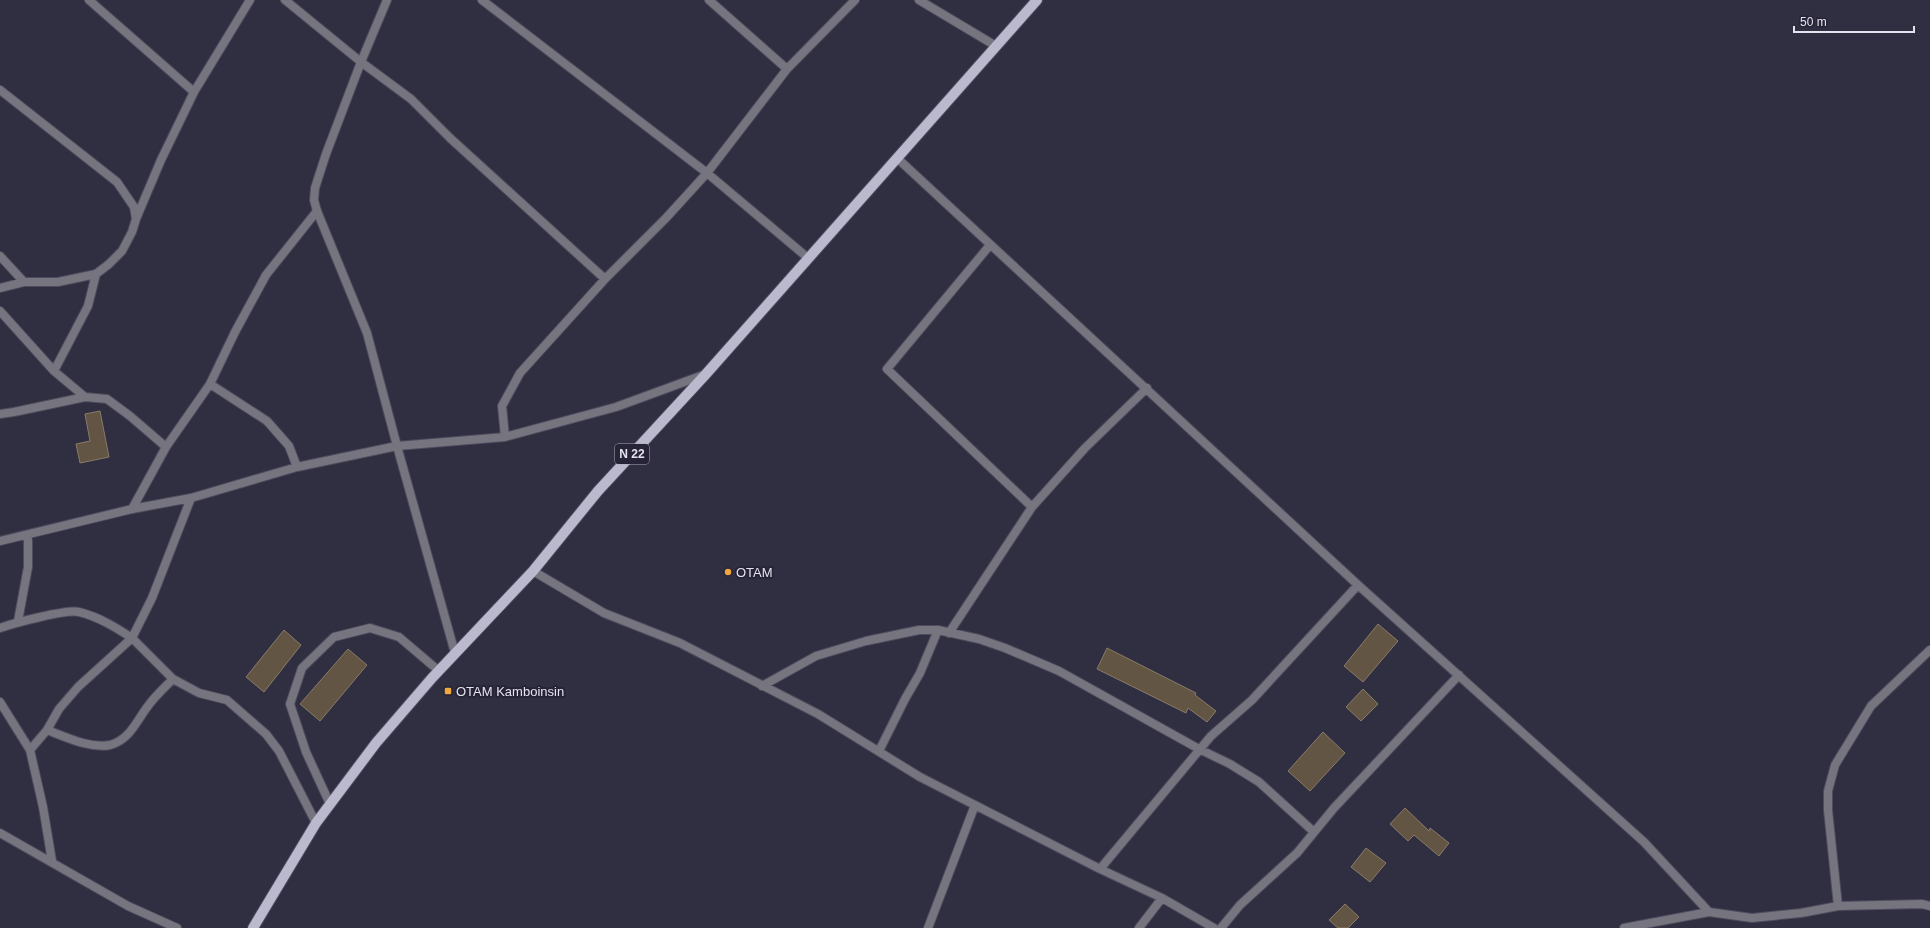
<svg xmlns="http://www.w3.org/2000/svg" width="1930" height="928" font-family="Helvetica,sans-serif">
	<rect width="100%" height="100%" fill="#302e41"/>
	<!-- building -->
	<path fill="#635544" stroke="#8a7b68" d="M100,411l9,46 -29,6 -4,-19 14,-3 -5,-27z
		M1378,624l20,17 -35,41 -19,-16z
		M284,630l17,15 -37,47 -18,-15z
		M1107,648l89,45 -1,2 21,16 -9,11 -19,-14 -2,5 -89,-44z
		M348,649l19,16 -47,56 -20,-17z
		M1363,689l15,15 -17,17 -15,-14z
		M1323,732l22,21 -35,38 -22,-20z
		M1405,808l24,23 1,-3 19,15 -10,13 -25,-21 -6,6 -18,-17z
		M1366,848l20,15 -16,19 -19,-15z
		M1345,904l14,13 -11,11h-10l-9,-8z"/>
	<g fill="none" stroke-linecap="round" stroke-linejoin="round">
		<!-- service casing -->
		<g stroke="#4d4b5d" stroke-width="10">
			<path id="service" d="M330,804l-24,-52 -16,-48 12,-36 32,-31 36,-9 29,9 40,34"/>
		</g>
		<!-- minor casing -->
		<g stroke="#4d4b5d" stroke-width="10">
			<path id="minor" d="M89,0l105,92
				M285,0l76,62 50,37 39,39 155,141
				M482,0l225,173 101,85
				M709,0l78,69
				M919,0l77,46
				M0,90l117,92 17,25 2,12 -4,13 -10,19 -13,13 -13,10 -8,32 -34,65
				M897,158l461,427 286,257 65,70
				M136,219l25,-59 33,-68 56,-92
				M990,245l-103,124 145,138
				M0,256l24,26
				M0,288l24,-6h34l38,-8
				M0,311l54,60 31,26 22,2 23,17 36,31
				M210,384l57,37 22,25 8,21
				M0,414l14,-2 71,-15
				M505,437l-3,-31 18,-33 85,-94 61,-61 41,-45 80,-104 68,-69
				M191,498l-39,100 -20,40 41,41 26,14 28,7 39,34 13,17 37,72
				M132,509l34,-62 44,-63 25,-52 31,-57 51,-64
				M0,541l132,-32 59,-11 106,-31 100,-21 108,-9 111,-30 90,-33
				M533,571l71,42 76,30 138,71 102,63 180,92 62,29 52,30
				M18,621l10,-54v-32
				M0,628c14,-5 67,-19 79,-16 20,5 36,15 53,26l-54,49 -19,22 -12,21 -17,20
				M949,633l83,-126 53,-59 62,-60
				M762,686l54,-30 50,-15 53,-11h19l41,9 26,9 54,23 140,78 31,15 29,18 55,50
				M0,702l30,48 13,57 9,54
				M47,730c19,7 43,19 63,15 20,-5 27,-25 38,-39 7,-10 16,-18 25,-27
				M879,751l26,-52 15,-26 18,-43
				M0,833l128,73 49,22
				M1100,869l111,-133 41,-36 106,-115
				M1838,906l-10,-96v-19l7,-26 36,-59 59,-56
				M928,928l47,-123
				M1139,928l23,-30
				M1221,928l19,-23 57,-52 37,-45 125,-133
				M1624,928l85,-16 43,6 49,-5 37,-7 84,-2 8,2"/>
		</g>
		<!-- tertiary casing -->
		<g stroke="#4d4b5d" stroke-width="10">
			<path id="tertiary" d="M387,0l-26,62 -35,92 -11,34 -1,12 3,11 50,122 30,113 58,207"/>
		</g>
		<!-- primary casing -->
		<g stroke="#4d4b5d" stroke-width="12">
			<path id="primary" d="M253,928l63,-105 60,-80 56,-65 101,-107 65,-80 108,-117 331,-374"/>
		</g>
		<!-- service -->
		<use href="#service" stroke="#76757f" stroke-width="8"/>
		<!-- minor -->
		<use href="#minor" stroke="#76757f" stroke-width="8"/>
		<!-- tertiary -->
		<use href="#tertiary" stroke="#76757f" stroke-width="8"/>
		<!-- primary -->
		<use href="#primary" stroke="#bbb9cd" stroke-width="10"/>
	</g>
	<!-- markers -->
	<g fill="#efa73e" stroke="#262436" stroke-width="1.5">
		<circle cx="728" cy="572" r="4"/>
		<rect x="444" y="687" width="8" height="8" rx="2"/>
	</g>
	<g text-anchor="middle" dominant-baseline="central" stroke-width="4" stroke-linejoin="round" paint-order="stroke">
		<!-- shield labels -->
		<rect fill="#262436" stroke="#abaab8" stroke-width="1" x="615" y="444" width="34" height="20" rx="3"/>
		<g font-size="12" font-weight="bold" fill="#e4e3ef">
			<text x="632" y="454">N 22</text>
		</g>
		<!-- poi labels -->
		<g font-size="13" fill="#e4e3ef" stroke="#262436" text-anchor="start">
			<text x="736" y="572">OTAM</text>
			<text x="456" y="691">OTAM Kamboinsin</text>
		</g>
	</g>
	<!-- scale -->
	<path d="M1794 26v6h120v-6" fill="none" stroke="#e4e3ef" stroke-width="2"/>
	<text x="1800" y="26" font-size="12" fill="#e4e3ef" stroke="#262436" stroke-width="3" paint-order="stroke">50 m</text>
</svg>
